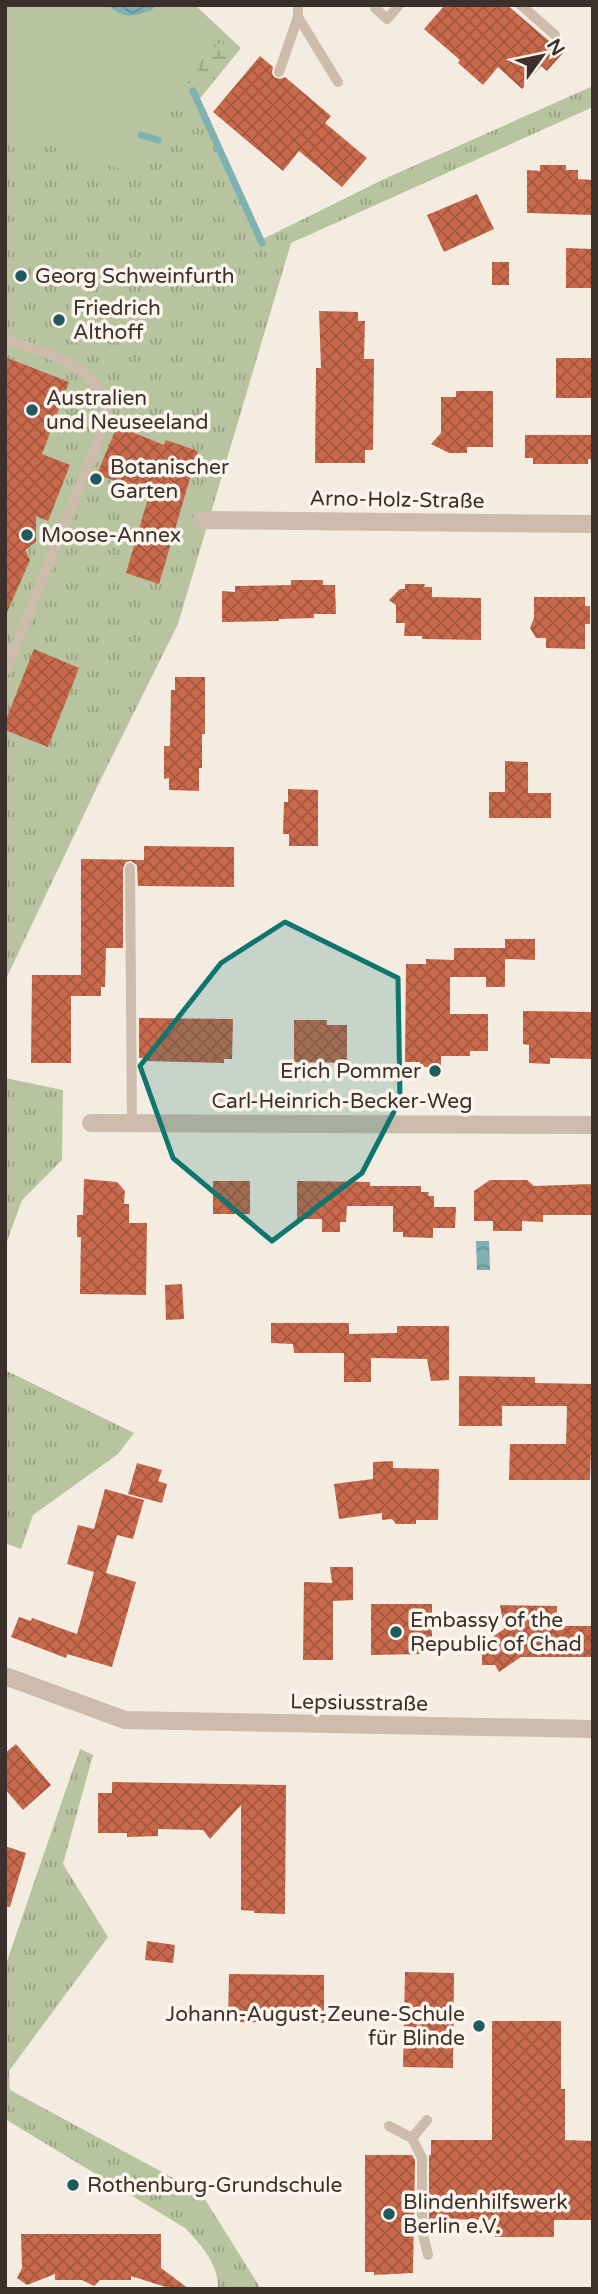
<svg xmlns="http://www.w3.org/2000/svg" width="598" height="2294" font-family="'Varela Round',sans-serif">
	<defs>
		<pattern id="grass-tufts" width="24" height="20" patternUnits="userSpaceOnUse" patternTransform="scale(1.75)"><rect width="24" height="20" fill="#b8c4a0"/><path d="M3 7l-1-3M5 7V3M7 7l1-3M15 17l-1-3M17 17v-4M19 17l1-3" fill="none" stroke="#97a083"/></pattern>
		<pattern id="wetland-marsh" width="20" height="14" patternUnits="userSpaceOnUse" patternTransform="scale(1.75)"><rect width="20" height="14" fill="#b8c4a0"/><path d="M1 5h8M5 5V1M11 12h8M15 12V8" fill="none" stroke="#97a083"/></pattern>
		<pattern id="water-waves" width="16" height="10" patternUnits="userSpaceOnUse" patternTransform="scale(1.75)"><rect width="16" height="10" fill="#7fb0b2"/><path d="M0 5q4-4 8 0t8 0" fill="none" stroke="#699091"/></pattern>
		<pattern id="building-cross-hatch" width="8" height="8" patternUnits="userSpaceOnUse" patternTransform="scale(1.75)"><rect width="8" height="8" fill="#c8694b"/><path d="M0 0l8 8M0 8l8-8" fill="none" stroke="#a4573f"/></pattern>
	</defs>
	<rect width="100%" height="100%" fill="#f4ebe1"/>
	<!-- grass -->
	<path fill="url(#grass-tufts)" d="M5,5h190l46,43 -44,54 62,139 123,-61 211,-94v21l-302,136 -113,381 -80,161 -93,196z
		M5,1078l58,12 -1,70 -40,40 -17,47z
		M5,1370l129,63 -16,21 -85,61 -12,34 -16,-6z
		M80,1749l13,6 -30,109 45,73 -99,134 1,19 191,103 60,96h-43c1,-25 -17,-44 -33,-61l-180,-109v-152z"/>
	<!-- wetland -->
	<path fill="url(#wetland-marsh)" d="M219,43l9,2 2,10 -33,36h-8l-2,-9z"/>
	<!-- garden -->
	<path fill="#b8c4a0" d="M5,5h186l18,16 10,18 -44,52 -7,1 -4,9 10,32c-8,19 -25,32 -45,39l-124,-41z"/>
	<!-- water -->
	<path fill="url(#water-waves)" d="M109,5h45l-2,5c-17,6 -29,10 -43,-5z
		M476,1241h13l1,29h-13z"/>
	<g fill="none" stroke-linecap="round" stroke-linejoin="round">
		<!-- stream -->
		<path stroke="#7fb0b2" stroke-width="7" d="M193,91l69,152
			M141,135l17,5"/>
	</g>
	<!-- building -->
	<path fill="url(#building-cross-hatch)" d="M445,5h62l56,48 -16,18 -6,-5 -19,23 -24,-22 -15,18 -25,-22 2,-3 -36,-31z
		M260,56l13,11 -1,6 2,4 6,2 5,-2 46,39 -6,7 42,35 -25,29 -43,-36 -16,20 -70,-59z
		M540,165h26v5h12v9l15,1v35l-66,-2v-43l13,1z
		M477,194l17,35 -50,23 -17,-37z
		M566,248l27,1v39h-27z
		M492,262h17v23h-17z
		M319,311l39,1v9h7l-1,38h10l-1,91h-8v13h-50l1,-95h5z
		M5,357l64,25 -27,72 28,11 -22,56 -12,-5v26l-11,8 5,10 -25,57z
		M556,358h37v40h-37z
		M456,391h37v56h-26v6h-18l-18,-9 10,-11v-36h15z
		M117,426l47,19 2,-5 32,11 -39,133 -33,-11 23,-78 -52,-21z
		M525,435h68v24h-5v5h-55v-6h-8z
		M291,580h32v5h12l1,29h-22v4l-35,1v2l-57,1v-31l13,1v-6l56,-1z
		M405,584h20l-1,3h8v10l49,1v42l-59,-1v-3h-18l1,-13h-9v-18l-7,-5 11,-11h5z
		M534,597h51v9h5v18h-5v25l-39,-1v-10h-10l-6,-10 4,-10z
		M34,649l45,19 -31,79 -43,-17v-8z
		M175,677h30v57h-3v34h-3v23l-30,-1v-12l-5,1v-33h6l1,-56h4z
		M505,761l23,1v31h23v25h-62v-26h16z
		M288,789l30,1v56h-29v-12h-6l1,-32h4z
		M144,846l90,1v40l-96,-1 -1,-21 -6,-4 -5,1 -3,6v80h-17l-1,39h-4v9h-30v67h-40l1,-88h49v-116l63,1z
		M505,939h30v21l-30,-1z
		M454,948h51v39h-19v-10h-36v37h38v37h-18v5h-29v11h-21v-5h-15l1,-98h20v-5l28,1z
		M523,1011l70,1v47l-43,-1v6l-21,-1v-18l-6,-1z
		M139,1018l94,1 -1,40h-8v4l-78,-2v-3h-7z
		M294,1020h33v5h20v38l-53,-1z
		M84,1179l33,3 8,9 -1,13h5v19h18l-1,72 -66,-1 1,-57h-4v-22h6z
		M490,1180h37l7,6 59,-2v31h-50v7l-21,-1v10h-29v-10h-19v-30z
		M213,1181h37v33h-37z
		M297,1181l73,1v4h51v6h8l-1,4h6v11h22l-1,21h-22v10l-30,-1v-5h-10v-26h-46l-1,16h-6v10h-18v-13h-25z
		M182,1284l2,35 -18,1 -1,-35z
		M271,1323h78v11l48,-1v-7h52v54l-18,1 -4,-22 -56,-1v24h-27v-29h-50l-1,-9 -22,-1z
		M459,1376l76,1v6l58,1 -3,96h-81l1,-36h56l1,-38h-65v20h-43z
		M393,1461v7l46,1 -1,51h-22v4h-20l-4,-5 -10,1v-7l-43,6 -5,-35 39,-5v-17z
		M137,1463l25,7 -4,11 9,3 -5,19 -34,-9z
		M105,1489l39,11 -11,39 -16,-4 -11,38 30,9 -24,85 -45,-13 -1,4 -55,-21 8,-20 12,4 1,-3 45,16 17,-62 -27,-8 11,-39 16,4z
		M330,1567h23v33l-20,1v59h-30l1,-78 28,1z
		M371,1604h61v39h-10v11l-51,1z
		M500,1605l57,1v20h36v31h-72l-22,15 -4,-7h-13v-21l22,-15z
		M16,1744l35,41 -28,25 -18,-21v-36z
		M112,1782l174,3 -1,129 -31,-1v-2l-13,-1v-105l-31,34 -7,-9 -45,-1v7l-31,1v-4h-29v-40h14z
		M5,1846l21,7 -16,54h-5z
		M147,1941l28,4 -2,18 -28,-3z
		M405,1972l49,1 -1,95 -50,-1z
		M229,1974l95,1v48l-96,-1z
		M492,2021h69v68h4v51l28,1v79h-39v17h-59l-1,-17 -65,-1v-64h2v-15h61z
		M365,2155h47l3,5 -2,113 -39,2v-3h-9z
		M21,2234h140v34l28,21h-17l-41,-13v4h-31l-6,6 -12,-6h-27v-6l-28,11 -10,-7 5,-10z"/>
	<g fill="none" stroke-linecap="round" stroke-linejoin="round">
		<!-- lane -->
		<path stroke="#cdbbac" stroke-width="10" d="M521,5l34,30
			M375,8l12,11 12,-14
			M298,17l40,65
			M279,72l19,-55v-12
			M5,339c41,15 100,25 102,79l-102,254
			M130,868l2,256
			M389,2126l23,12 10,20v72l6,25
			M412,2138l15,-18"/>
		<!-- street -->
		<path stroke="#cdbbac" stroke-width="18" d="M201,520l392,4
			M91,1123l502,2
			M5,1676l120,44 468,9"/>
	</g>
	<!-- marked area -->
	<path fill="#0f766e" fill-opacity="0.2" stroke="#0f766e" stroke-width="5" stroke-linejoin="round" d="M285,922l113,56 2,122 -38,73 -90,68 -99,-83 -33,-92 81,-103z"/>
	<!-- markers -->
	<g fill="#1f5a5e" stroke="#fbf5ee" stroke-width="2.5">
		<circle cx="21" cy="276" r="7"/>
		<circle cx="59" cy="320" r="7"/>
		<circle cx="32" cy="410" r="7"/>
		<circle cx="96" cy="479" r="7"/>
		<circle cx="27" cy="535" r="7"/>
		<circle cx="435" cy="1071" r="7"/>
		<circle cx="396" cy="1632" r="7"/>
		<circle cx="479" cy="2026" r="7"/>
		<circle cx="73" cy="2185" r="7"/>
		<circle cx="389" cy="2214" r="7"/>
	</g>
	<g text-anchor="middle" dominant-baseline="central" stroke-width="7" stroke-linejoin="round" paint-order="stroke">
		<!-- poi labels -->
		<g font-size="21" fill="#3b302b" stroke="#fbf5ee" text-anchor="start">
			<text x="35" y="276">Georg Schweinfurth</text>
			<text x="73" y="308">Friedrich<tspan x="73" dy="24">Althoff</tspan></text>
			<text x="46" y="398">Australien<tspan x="46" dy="24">und Neuseeland</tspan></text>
			<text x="110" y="467">Botanischer<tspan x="110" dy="24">Garten</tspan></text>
			<text x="41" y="535">Moose-Annex</text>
			<text x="421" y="1071" text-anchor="end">Erich Pommer</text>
			<text x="410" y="1620">Embassy of the<tspan x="410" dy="24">Republic of Chad</tspan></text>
			<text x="465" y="2014" text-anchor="end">Johann-August-Zeune-Schule<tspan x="465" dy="24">für Blinde</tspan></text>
			<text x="87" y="2185">Rothenburg-Grundschule</text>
			<text x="403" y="2202">Blindenhilfswerk<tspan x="403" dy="24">Berlin e.V.</tspan></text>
		</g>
		<!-- street labels -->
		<g font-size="21" fill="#3b302b" stroke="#fbf5ee">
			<text transform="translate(397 500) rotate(1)">Arno-Holz-Straße</text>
			<text x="342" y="1101">Carl-Heinrich-Becker-Weg</text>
			<text transform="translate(359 1703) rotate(1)">Lepsiusstraße</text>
		</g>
	</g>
	<!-- border -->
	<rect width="598" height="2294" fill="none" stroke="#3b302b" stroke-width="14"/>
	<!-- north arrow -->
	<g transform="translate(542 56) rotate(57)" stroke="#fbf5ee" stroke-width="5" paint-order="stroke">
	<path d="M0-5L12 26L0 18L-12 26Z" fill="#3b302b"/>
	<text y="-10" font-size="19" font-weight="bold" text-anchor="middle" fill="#3b302b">N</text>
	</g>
</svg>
